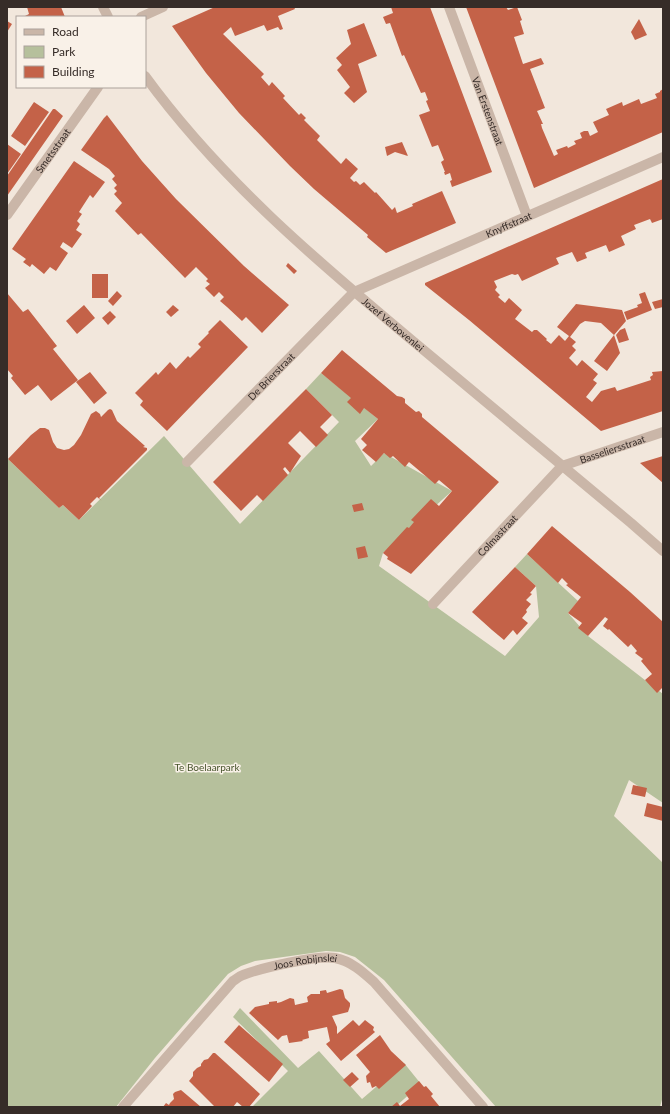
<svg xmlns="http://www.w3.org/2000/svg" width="670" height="1114" font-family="Lato,sans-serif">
	<rect width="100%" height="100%" fill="#f2e7dc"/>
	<!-- green -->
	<path fill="#b6c09c" d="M321,373l57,46 -23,22 16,25 13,-13 68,38 -69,62 -4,13 126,90 34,-39 -3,-31 -21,-19 12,-13 51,47 -10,12 20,23 75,58v109l-34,-23 -15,36 49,47v233l-3,11h-164l-112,-127 -29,-23 -15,-5 -14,-1 -71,10 -14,5 -13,8 -73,84 -39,49h-109v-648h1l51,49 4,-3 16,15 85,-84 76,88 99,-102 -33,-33z
		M240,1008l58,60 21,-17 43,48 42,-36 17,21 -26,23h-143l36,-36 -55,-54z"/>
	<!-- building -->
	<path fill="#c46248" d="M27,7h34l4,10h-42l6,-3z
		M215,7h79l1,2 -17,7 5,13 -3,1 -2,-3 -11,4 -3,-6 -29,11 -4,-9 -8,7 41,40 -3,3 8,9 3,-4 13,14 -2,2 16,17 2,-2 5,5 -2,2 16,16 -3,4 24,24 5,-6 12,11 -8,9 4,4 2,-1 4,4 4,-3 11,11 1,-1 16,18 3,-3 2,6 16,-7 -1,-2 30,-13 14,32 -70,30 -19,-16 1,-2 -54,-46 -24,-23 -51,-53 -33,-40 -34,-47z
		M391,7h39l62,165 -40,15 -2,-6 2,-1 -2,-7 -5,2 -1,-3h1l-4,-10 3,-2 -6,-15 -6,2 -13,-32 11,-4 -4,-10 2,-1 -3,-8 -4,1 -17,-38 -2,1 -12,-33 -4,1 -3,-7 10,-4z
		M466,7h40l2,3 9,-3 5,13 -2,1 4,13 -10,3 9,27 18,-6 3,6 -14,5 15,39 -8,3 6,13h-2l1,4 12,28 4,-2 -2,-4 11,-4 1,2 8,-4 -2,-3 8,-3 -2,-5 4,-2h4l2,5 8,-4 -5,-10 16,-7 -3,-6 16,-7 1,4 16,-7 2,5 16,-6 -2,-4 5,-2v-1l3,-2v43l-129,56z
		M639,19l8,16 -12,5 -4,-8z
		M7,21l5,3 -5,8z
		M364,23l13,33 -19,8 9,28 -13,11 -10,-10 6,-6 -13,-17 5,-5 -6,-7 15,-14 -4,-14z
		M34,102l15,10 -24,34 -14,-10z
		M53,109h2l8,7 -56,80v-20z
		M107,115l35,46 34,38 68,67 45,39 -27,28 -16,-16 -4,4 -15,-14 -7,-6 4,-4 -5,-5 -5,5 -9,-9 5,-4 -4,-3 2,-2 -12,-12 -11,11 -44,-45 -3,2 -23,-24 7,-8 -8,-9 3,-3 -3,-3 3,-3 -5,-6 3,-3 -6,-7 -28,-19 23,-32z
		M402,142l6,14 -13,-4 -8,4 -2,-9z
		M7,144l14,10 -14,20z
		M74,161l31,21 -12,16 -3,-3 -11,17 3,2 -5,7 3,3 -4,6 6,4 -10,14 -9,-6 -3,5 8,6 -12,18 -6,-4 -6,7 -12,-10 -2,3 -7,-5 3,-3 -14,-10z
		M663,179v40l-11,4 -2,-4 -16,6 2,4 -15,7 4,9 -16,7 -3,-7 -21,8 2,5 -10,4 -5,-10 -16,6 3,6 -37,17 -4,-7 -3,1 -3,-1 -18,7 3,6 -2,3 5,5 -2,2 7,6 4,-5 13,12 -7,9 17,13 2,-2h3l10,9 -1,1 5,4 8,-9 6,6 4,-5 -12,-9 19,-23 46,6 4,11 -12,14 6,18 -13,18 -13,-10 20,-26 -13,-12 -16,-2 -5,3 -10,13 6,5 -4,4 4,4 -7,8 8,8 5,-6 16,14 -5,6 4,3 -11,14 6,5 9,-11 14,-4 2,4 34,-11 -1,-3 3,-2 -1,-3 11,-1v40l-62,20 -132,-111 -44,-35v-2z
		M288,263l9,8 -3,3 -8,-8z
		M92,274h16v24h-16z
		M117,291l5,5 -9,10 -5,-5z
		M645,292l7,18 -25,10 -3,-8 14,-5 -1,-2 5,-2 -3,-9z
		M7,293l16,19 5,-3 29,37 -4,3 25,31 -27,21 -13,-16 -13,10 -14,-17 2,-2 -6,-7z
		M663,299v8l-8,2 -3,-7z
		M84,305l11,13 -18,16 -11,-13z
		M173,305l6,5 -8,7 -5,-5z
		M110,311l6,6 -8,8 -6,-7z
		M220,320l28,27 -81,84 -27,-26 3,-4 -8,-8 21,-21 2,3 12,-13 6,7 12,-13 2,2 11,-11 -3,-3 11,-11 -1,-1z
		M625,328l4,12 -10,3 -3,-8 4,-5z
		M342,350l55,46 5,1 3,2v4l11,9 3,-1 3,3v3l77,65 -88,92 -24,-15 1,-2 -5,-4 24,-26 2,1 5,-6 -3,-2 20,-21 8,7 13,-15 -13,-11 -4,4 -26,-22 -4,5 -12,-11 -3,2 -6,-5 -8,9 -14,-12 5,-5 -6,-6 17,-20 -14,-11 -4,6 -13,-12 4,-4 -30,-25z
		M90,372l17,21 -13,11 -18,-22z
		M306,389l26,26 -12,12 8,8 -12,12 -16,-16 -12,12 13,13 -11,17 -5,-6 -2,2 5,6 -25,26 -6,-6 -16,16 -28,-29z
		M110,409l2,1 5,11 28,25 -2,1 4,1v2l-48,48 3,3 -5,-4 -7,7 2,2 -13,14 -16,-15 -4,3 -51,-49 23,-24 9,-7h5l4,2 4,12 4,6 7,2 5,-1 5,-4 7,-10 10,-21 5,-3 4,3 1,3 7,-7z
		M663,456v27l-23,-20z
		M362,503l2,7 -10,2 -2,-7z
		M552,526l78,66 33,30v65l-6,6 -12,-13 7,-6 -11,-13 2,-2 -8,-6 2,-2 -6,-7 -3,3 -19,-18 -1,1 -5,-4 5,-7 -3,-2 -17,19 -10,-8 4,-5 -14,-10 13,-16 -15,-12 2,-1 -6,-6 -4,5 -31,-29z
		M365,546l3,11 -10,2 -2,-11z
		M515,567l21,19 -6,7 2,1 -6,6 5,4 -5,6 1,2 -5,6 6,5 -11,12 -4,-5 -9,10 -12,-10 -20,-18z
		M633,785l14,3 -2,9 -14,-3z
		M647,803l16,4v14l-19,-5z
		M340,989l3,1 2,8 5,5v3l-2,6 -16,4 5,11v7l16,-14 6,6 6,-6 9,7 -1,3 2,2 -34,29 -15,-17 4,-3 -3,-14 -19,4 1,7 -7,2 1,1 -14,2 -2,-8 -5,1 -4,4 -29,-27 6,-6 14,-3v-2l8,-1v2l4,-1 9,-4 4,1 1,6 13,-3 -1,-5 4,-3h9v-3l6,-1 1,3z
		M239,1025l44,39 -14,18 -45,-40z
		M380,1035l11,16 15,14 -27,24 -3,-3 -4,2 -2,-6 -3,1 -1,-7 4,-4 -14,-17z
		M213,1053h2l45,41 -11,13h-6l-6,-5 -4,5h-18l-26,-26 4,-5v-4l4,-4 4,-2v-2l3,-4 4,-1z
		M352,1072l7,7 -9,8 -7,-7z
		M419,1081l5,6 2,-1 7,8 -2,2 9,11h-49l6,-5 3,4 9,-7 -4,-6z
		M181,1090l20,17h-38l3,-4 3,2 1,-2 4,-4 -1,-5 2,-2z"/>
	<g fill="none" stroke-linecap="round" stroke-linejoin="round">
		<!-- street -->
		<g stroke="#cab6a8" stroke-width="10">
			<path d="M103,7l5,10"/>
			<path id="s1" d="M449,7l78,209"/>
			<path d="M141,17l22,-10"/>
			<path id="s2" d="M145,76c75,103 172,185 269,266 72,60 144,121 217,181l32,28"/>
			<path id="s3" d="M7,215l91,-128"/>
			<path id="s4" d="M187,462l167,-170 309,-135"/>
			<path id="s5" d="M433,604l129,-138 101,-34"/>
			<path id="s6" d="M123,1107l110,-126c3,-2 7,-5 10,-6 18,-7 74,-20 92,-17 16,3 28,14 39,24l109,125"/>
		</g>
	</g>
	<g text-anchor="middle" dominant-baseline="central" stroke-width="3" stroke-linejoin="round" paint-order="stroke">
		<!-- street labels -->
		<g font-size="10" fill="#362c28" stroke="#f9f1e8">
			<text stroke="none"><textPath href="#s1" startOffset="111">Van Erstenstraat</textPath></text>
			<text stroke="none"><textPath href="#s3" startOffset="79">Smetsstraat</textPath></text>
			<text stroke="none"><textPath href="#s4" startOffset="407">Knyffstraat</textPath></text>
			<text stroke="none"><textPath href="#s2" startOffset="352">Jozef Verbovenlei</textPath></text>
			<text stroke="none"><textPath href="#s4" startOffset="120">De Brierstraat</textPath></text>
			<text stroke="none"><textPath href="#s5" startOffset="242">Basseliersstraat</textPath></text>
			<text stroke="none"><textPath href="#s5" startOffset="94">Colmastraat</textPath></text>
			<text stroke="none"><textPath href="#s6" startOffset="243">Joos Robijnslei</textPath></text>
		</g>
		<!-- park labels -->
		<g font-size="10" fill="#47542c" stroke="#f9f1e8">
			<text x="207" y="767">Te Boelaarpark</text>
		</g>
	</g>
	<!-- border -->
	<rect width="670" height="1114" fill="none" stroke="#362c28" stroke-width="16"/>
	<!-- legend -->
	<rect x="16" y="16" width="130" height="72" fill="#f9f1e8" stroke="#aba29b"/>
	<rect x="24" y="29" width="20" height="6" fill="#cab6a8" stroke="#aba29b"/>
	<text x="52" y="36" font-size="12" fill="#362c28">Road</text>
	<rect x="24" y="46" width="20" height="12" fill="#b6c09c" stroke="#aba29b"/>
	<text x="52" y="56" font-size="12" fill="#362c28">Park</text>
	<rect x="24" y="66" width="20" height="12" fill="#c46248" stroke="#aba29b"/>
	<text x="52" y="76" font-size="12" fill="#362c28">Building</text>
</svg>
